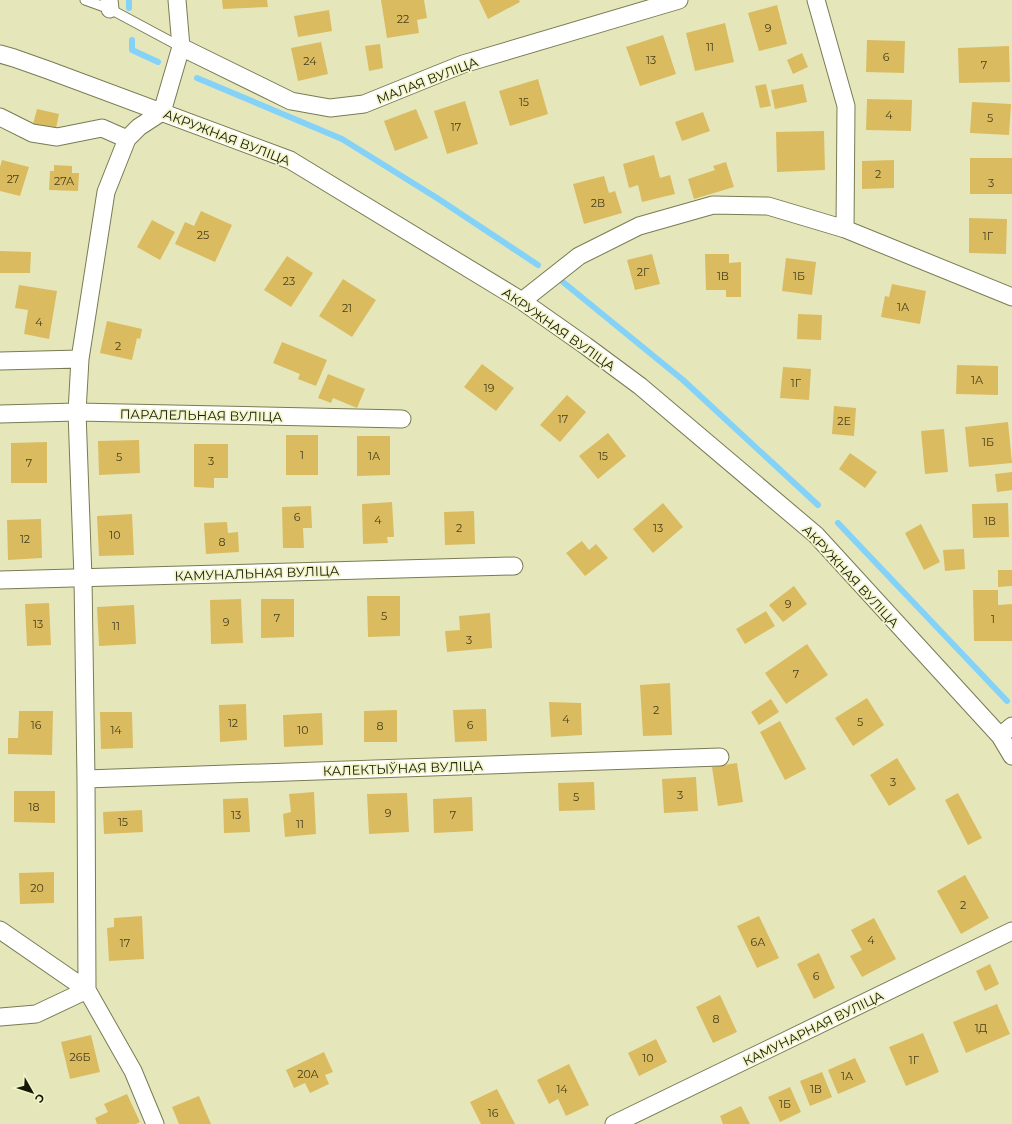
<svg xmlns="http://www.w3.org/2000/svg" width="1012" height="1124" font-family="Montserrat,sans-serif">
	<rect width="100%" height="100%" fill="#e5e7bb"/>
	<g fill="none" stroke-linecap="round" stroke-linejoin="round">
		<!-- stream -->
		<path stroke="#84d2f7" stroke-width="6" d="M129,0v8
			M132,40v10l26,12
			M197,78l145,61 95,59 101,67
			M563,282l120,98 135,125
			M838,523l169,178"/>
	</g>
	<!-- building -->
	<path fill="#dbbb60" d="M222,0h45l1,7 -45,2z
		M381,0h43l3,18 -10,2 2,13 -32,5z
		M479,0h40l1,2 -32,17z
		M777,5l10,39 -28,7 -11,-38z
		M329,10l3,21 -34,6 -4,-21z
		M725,23l9,39 -39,9 -9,-38z
		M663,35l13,39 -36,12 -14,-39z
		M867,40l38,1 -1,32 -38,-1z
		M321,42l7,32 -30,7 -7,-33z
		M380,44l3,24 -14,3 -4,-25z
		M1009,46l1,36 -51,1 -1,-35z
		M802,53l6,14 -15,7 -6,-14z
		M538,79l10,35 -38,12 -11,-35z
		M766,84l5,22 -11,2 -5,-22z
		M803,84l4,18 -32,7 -4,-19z
		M867,99l45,1 -1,31 -45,-1z
		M465,101l13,43 -31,10 -13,-43z
		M972,102l39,2 -2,31 -39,-2z
		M37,109l22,5 -4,19 -23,-5z
		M416,109l12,29 -33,13 -11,-30z
		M703,112l7,19 -28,10 -7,-19z
		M824,131l1,39 -48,2 -1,-40z
		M654,155l6,23 10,-3 5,19 -33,8 -4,-17 -9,3 -6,-24z
		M970,158h42v36h-42z
		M2,160l27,7 -9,29 -20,-5v-24z
		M894,160v28l-32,1v-28z
		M726,162l8,25 -40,12 -6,-20 27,-9 -2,-4z
		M54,165l18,1v7h7l-1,18 -29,-1 1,-19h4z
		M604,176l5,17 6,-2 7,22 -38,11 -11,-40z
		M201,211l31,14 -17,37 -40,-18 10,-22 9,4z
		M969,218l38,1 -1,35 -37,-1z
		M152,220l23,12 -15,28 -23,-13z
		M0,251l31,1 -1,21h-30z
		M652,254l8,30 -25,6 -8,-30z
		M705,254h24v9l12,-1v35h-15v-7h-20z
		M287,256l26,17 -22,34 -27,-17z
		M786,258l30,4 -4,33 -30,-4z
		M343,279l33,21 -24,37 -33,-21z
		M892,284l34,7 -6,33 -39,-7 4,-21 4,1z
		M19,285l38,6 -8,48 -25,-5 4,-24 -13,-2z
		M798,314l24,1 -1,25 -24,-1z
		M107,321l35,8 -2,10 -3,-1 -5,22 -32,-7z
		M282,342l45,18 -11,26 -18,-7 2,-5 -27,-11z
		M482,364l32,24 -18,23 -32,-24z
		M957,365l41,1v29l-42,-1z
		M783,367l28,2 -2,31 -29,-2z
		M328,374l37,15 -8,19 -24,-10 -2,5 -13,-5z
		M567,395l19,17 -26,30 -20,-17z
		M834,406l22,2 -2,28 -22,-2z
		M1008,422l4,41 -43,4 -4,-40z
		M944,429l4,43 -23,2 -4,-43z
		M608,433l18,23 -28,23 -19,-23z
		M286,435h32v40h-32z
		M357,436h33v39l-33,1z
		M139,440l1,33 -41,2 -1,-34z
		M47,442v41h-36v-40z
		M194,444h34v34h-14v10l-20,-1z
		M850,453l27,19 -12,16 -26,-19z
		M1012,472v18l-15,2 -2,-18z
		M392,502l2,35h-7l1,6 -25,1 -1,-40z
		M663,503l20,24 -30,26 -20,-24z
		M1008,503l1,34 -36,1 -1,-34z
		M311,506l1,22h-9l1,20h-21l-1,-41z
		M474,511l1,33 -30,1 -1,-33z
		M132,514l2,41 -35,1 -2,-40z
		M41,519l1,39 -34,2 -1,-40z
		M227,522l1,11 10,-1 1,20 -33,2 -2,-31z
		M921,524l19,38 -16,8 -19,-37z
		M582,541l7,9 7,-6 12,14 -23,18 -19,-23z
		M964,549l1,20 -20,2 -2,-21z
		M998,570h14v16l-14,1z
		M794,586l13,18 -24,18 -14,-17z
		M973,590h25v15l14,-1v37h-38z
		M367,596h33v40l-32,1z
		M241,599l2,44 -32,1 -1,-44z
		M261,599h33v38l-33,1z
		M49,603l2,42 -24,1 -2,-42z
		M134,605l2,39 -37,2 -2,-39z
		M766,611l9,15 -30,18 -9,-15z
		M490,613l2,35 -45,4 -2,-21 15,-1 -1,-14z
		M807,644l21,31 -42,29 -21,-31z
		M670,683l2,52 -29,1 -3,-51z
		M867,698l17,27 -31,21 -18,-28z
		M771,699l8,13 -20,13 -8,-13z
		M549,702l32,1 1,32 -31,2z
		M246,704l1,36 -27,2 -1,-37z
		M486,709l1,32 -32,1 -2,-32z
		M397,710v32h-33v-31z
		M19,711h34l-1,44 -44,-1v-16h10z
		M100,712h32l1,36 -32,1z
		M322,713l1,32 -39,2 -1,-32z
		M780,721l26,48 -21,11 -25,-48z
		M897,758l19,31 -27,17 -19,-31z
		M737,763l6,39 -25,4 -6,-39z
		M696,777l2,34 -34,2 -2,-34z
		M594,782l1,28 -36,1 -1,-28z
		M14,791h41v32l-41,-1z
		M314,792l2,42 -31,3 -2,-23 8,-2 -2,-18z
		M407,793l2,39 -40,2 -2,-40z
		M958,793l24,45 -14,7 -23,-45z
		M472,797l1,34 -39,2 -1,-34z
		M248,798l2,34 -26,1 -1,-34z
		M142,810l1,22 -39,2 -1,-22z
		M54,872v31l-34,1 -1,-31z
		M965,875l24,43 -28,16 -24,-43z
		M142,916l2,43 -35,2 -2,-33 7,-1v-9z
		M759,916l20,42 -22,10 -20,-42z
		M874,918l22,41 -34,18 -12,-21 12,-6 -11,-20z
		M819,953l16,35 -21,11 -17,-35z
		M990,964l9,20 -14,7 -9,-20z
		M720,995l17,37 -24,11 -17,-36z
		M997,1004l13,30 -44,19 -13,-31z
		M923,1033l16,39 -33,14 -17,-39z
		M91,1035l9,37 -30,7 -9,-37z
		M656,1039l11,23 -28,14 -11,-23z
		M324,1052l9,20 -8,3 4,9 -19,9 -5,-10 -11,5 -8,-18z
		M855,1058l11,24 -28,12 -10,-24z
		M569,1064l20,41 -23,11 -8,-17 -9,5 -12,-24z
		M822,1072l10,25 -22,9 -10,-25z
		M790,1087l11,25 -21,10 -12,-25z
		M497,1089l18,35h-34l-11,-22z
		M127,1094l13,28 -4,2h-39l-2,-6 13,-6 -4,-8z
		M199,1096l12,28h-32l-7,-17z
		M741,1106l9,18h-27l-3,-8z"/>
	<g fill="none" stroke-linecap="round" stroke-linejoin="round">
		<!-- lane casing -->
		<g stroke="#797b53" stroke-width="11">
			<path id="lane" d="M85,0l25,9 71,38"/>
		</g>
		<!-- street casing -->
		<g stroke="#797b53" stroke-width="19">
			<path id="street" d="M109,0l1,9
				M816,0l30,106 -1,123
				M181,47l110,54 39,7 34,-4 99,-40 216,-64
				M0,54l14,4 34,12 242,90 232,141 64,45 54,40 176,149 184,201 12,20
				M0,117l32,16 25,4 45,-9 25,11
				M522,301l57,-45 60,-30 74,-21 55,1 77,23 167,68
				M0,361l80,-2
				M0,414l77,-2 325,7
				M0,580l514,-14
				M1000,736l12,-10
				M86,779l634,-22
				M0,930l87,60
				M0,1017l36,-3 51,-24
				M155,1124l-22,-53 -46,-81 -1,-211 -3,-201 -6,-166 3,-53 26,-167 21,-53 12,-12 23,-15 19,-65 -4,-47
				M614,1124l398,-193"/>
		</g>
		<!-- lane -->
		<use href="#lane" stroke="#fff" stroke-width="9"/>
		<!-- street -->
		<use href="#street" stroke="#fff" stroke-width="17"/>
	</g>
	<g text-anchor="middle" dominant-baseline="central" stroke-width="3.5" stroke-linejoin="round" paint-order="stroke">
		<!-- number labels -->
		<g font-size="11" fill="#48401d">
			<text x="403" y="19">22</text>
			<text x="768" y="28">9</text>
			<text x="710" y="47">11</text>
			<text x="886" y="57">6</text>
			<text x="651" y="60">13</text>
			<text x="310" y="61">24</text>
			<text x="984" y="65">7</text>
			<text x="524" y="102">15</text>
			<text x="889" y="115">4</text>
			<text x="990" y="118">5</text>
			<text x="456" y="127">17</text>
			<text x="878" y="174">2</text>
			<text x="13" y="179">27</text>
			<text x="64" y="181">27А</text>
			<text x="991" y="183">3</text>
			<text x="598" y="203">2В</text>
			<text x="203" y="235">25</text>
			<text x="988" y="236">1Г</text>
			<text x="643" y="272">2Г</text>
			<text x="723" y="276">1В</text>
			<text x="799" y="276">1Б</text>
			<text x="289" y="281">23</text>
			<text x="903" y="307">1А</text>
			<text x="347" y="308">21</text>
			<text x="39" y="322">4</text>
			<text x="118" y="346">2</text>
			<text x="977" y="380">1А</text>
			<text x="796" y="383">1Г</text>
			<text x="489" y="388">19</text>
			<text x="563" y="419">17</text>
			<text x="844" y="421">2Е</text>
			<text x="988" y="442">1Б</text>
			<text x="302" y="455">1</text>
			<text x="374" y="456">1А</text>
			<text x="603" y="456">15</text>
			<text x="119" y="457">5</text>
			<text x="211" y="461">3</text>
			<text x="29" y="463">7</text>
			<text x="297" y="517">6</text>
			<text x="378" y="520">4</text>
			<text x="990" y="521">1В</text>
			<text x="459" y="528">2</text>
			<text x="658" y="528">13</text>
			<text x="115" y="535">10</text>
			<text x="25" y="539">12</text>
			<text x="222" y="542">8</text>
			<text x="788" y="604">9</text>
			<text x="384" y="616">5</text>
			<text x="277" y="618">7</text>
			<text x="993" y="619">1</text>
			<text x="226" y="622">9</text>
			<text x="38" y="624">13</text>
			<text x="116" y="626">11</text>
			<text x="469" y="640">3</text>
			<text x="796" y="674">7</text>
			<text x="656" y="710">2</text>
			<text x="566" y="719">4</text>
			<text x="860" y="722">5</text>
			<text x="233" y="723">12</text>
			<text x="36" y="725">16</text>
			<text x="470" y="725">6</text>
			<text x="380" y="726">8</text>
			<text x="116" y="730">14</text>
			<text x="303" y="730">10</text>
			<text x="893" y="782">3</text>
			<text x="680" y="795">3</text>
			<text x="576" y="797">5</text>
			<text x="34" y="807">18</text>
			<text x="388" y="813">9</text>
			<text x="236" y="815">13</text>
			<text x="453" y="815">7</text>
			<text x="123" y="822">15</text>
			<text x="300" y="824">11</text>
			<text x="37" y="888">20</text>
			<text x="963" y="905">2</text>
			<text x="871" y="940">4</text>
			<text x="758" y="942">6А</text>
			<text x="125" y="943">17</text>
			<text x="816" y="976">6</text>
			<text x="716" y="1019">8</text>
			<text x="981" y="1028">1Д</text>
			<text x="80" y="1057">26Б</text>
			<text x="648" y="1058">10</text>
			<text x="914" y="1060">1Г</text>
			<text x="308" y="1074">20А</text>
			<text x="847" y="1076">1А</text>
			<text x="562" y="1089">14</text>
			<text x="816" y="1089">1В</text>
			<text x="785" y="1104">1Б</text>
			<text x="493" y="1113">16</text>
		</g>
		<!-- street labels -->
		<g font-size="13" fill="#171707" stroke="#f2f5c8">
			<text transform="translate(427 80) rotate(-21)">МАЛАЯ ВУЛІЦА</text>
			<text transform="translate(227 137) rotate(21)">АКРУЖНАЯ ВУЛІЦА</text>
			<text transform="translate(559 329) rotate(35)">АКРУЖНАЯ ВУЛІЦА</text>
			<text transform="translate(201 415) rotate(1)">ПАРАЛЕЛЬНАЯ ВУЛІЦА</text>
			<text transform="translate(257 573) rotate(-2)">КАМУНАЛЬНАЯ ВУЛІЦА</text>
			<text transform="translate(851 576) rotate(47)">АКРУЖНАЯ ВУЛІЦА</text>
			<text transform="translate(403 768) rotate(-2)">КАЛЕКТЫЎНАЯ ВУЛІЦА</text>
			<text transform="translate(813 1028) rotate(-26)">КАМУНАРНАЯ ВУЛІЦА</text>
		</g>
	</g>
	<!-- north arrow -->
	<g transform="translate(32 1092) rotate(129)" stroke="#f2f5c8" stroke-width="3" paint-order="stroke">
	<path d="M0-3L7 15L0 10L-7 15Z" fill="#171707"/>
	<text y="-6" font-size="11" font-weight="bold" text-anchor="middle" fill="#171707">С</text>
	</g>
</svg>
